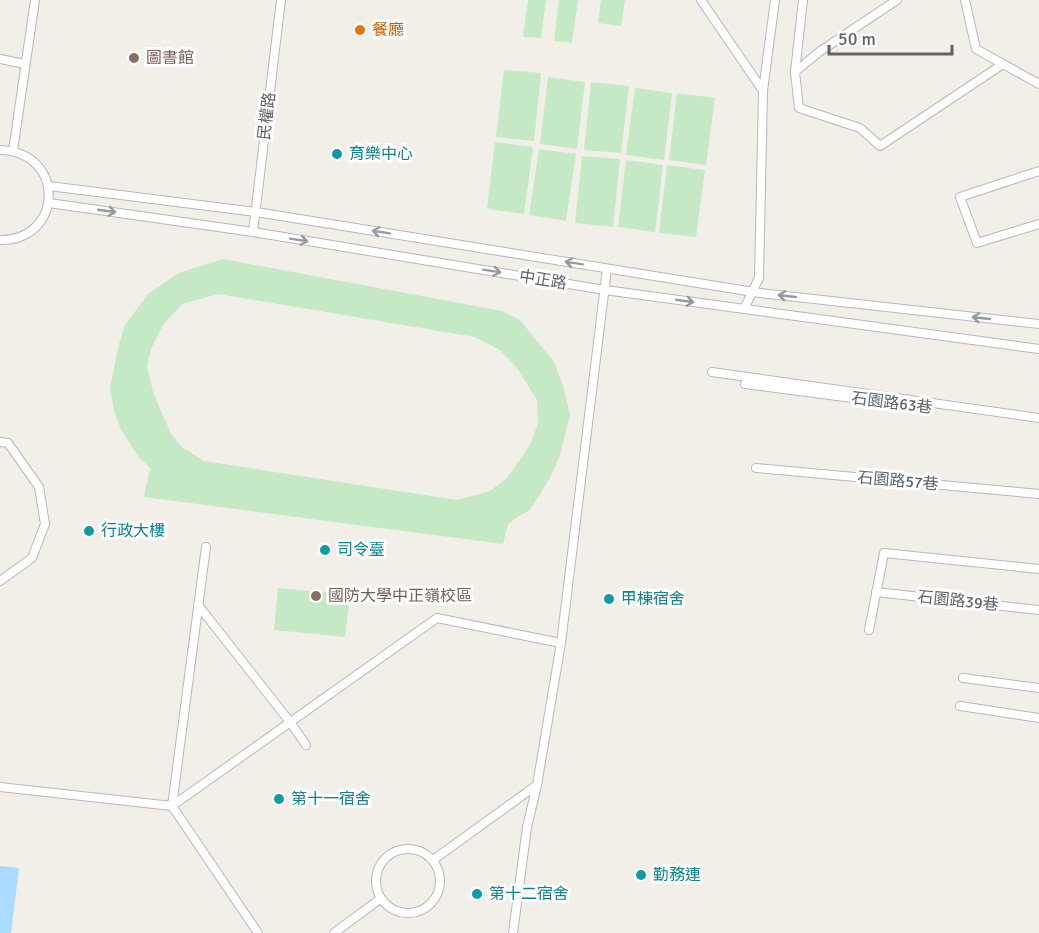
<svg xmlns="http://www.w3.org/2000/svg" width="1039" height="933" font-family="Signika,'Noto Sans TC',sans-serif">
	<rect width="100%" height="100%" fill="#f1efe8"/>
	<!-- green -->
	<path fill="#c5e8c5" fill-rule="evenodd" d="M528,0h18l-5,38 -18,-1z
		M559,0h19l-6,43 -18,-2z
		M601,0h24l-4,26 -23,-3z
		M504,70l37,3 -7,68 -38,-4z
		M548,77l37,5 -8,67 -37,-5z
		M591,82l38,4 -8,67 -37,-3z
		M635,88l37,5 -8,67 -38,-5z
		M677,93l38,5 -9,67 -37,-5z
		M495,142l38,5 -9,67 -37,-5z
		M539,149l37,5 -10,67 -37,-6z
		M582,156l38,3 -7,68 -38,-4z
		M626,160l37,5 -8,67 -37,-5z
		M667,165l38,5 -9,67 -37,-4z
		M223,259l279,52 18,9 34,42 10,27 6,26 -10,40 -9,21 -21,34 -11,6 -11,8 -5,20 -359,-47 5,-24 2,-4 -13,-13 -17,-26 -7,-19 -4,-23 9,-44 6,-19 23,-31 31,-21zM218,294l257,43 25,13 17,18 20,32 1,23 -8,22 -23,33 -17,13 -33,9 -253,-39 -21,-13 -12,-14 -18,-42 -6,-26 4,-17 12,-24 19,-21z
		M278,588l72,7 -5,42 -71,-7z"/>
	<!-- water -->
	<path fill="#aadaff" d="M0,866l19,2 -8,65h-11z"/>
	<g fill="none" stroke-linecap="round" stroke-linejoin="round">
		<!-- lane casing -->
		<g stroke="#b5b8bc" stroke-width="10">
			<path id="lane" d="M701,0l62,91 -4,187 -15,31
				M897,0l-78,52 -24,20 4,36 61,20 20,18 123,-82
				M965,0l11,49 63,35
				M0,59l25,5
				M795,72l8,-72
				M763,91l12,-91
				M0,150c67,2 63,91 0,90
				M13,151l22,-151
				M1039,171l-79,26 17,46 62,-19
				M49,186l207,26 504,81 279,31
				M49,203l204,29 352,58 434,59
				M253,232l28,-232
				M712,372l327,46
				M745,384l153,20
				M0,442l8,1 31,44 6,37 -13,34 -32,23
				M756,468l283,26
				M206,547l-34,259 265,-188 124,25
				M876,592l163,18
				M198,605l92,117 16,23
				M869,630l15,-77 155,16
				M963,678l76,10
				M960,706l79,12
				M0,787l172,19 86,127
				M376 881a32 32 0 1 1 64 0a32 32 0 1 1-64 0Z
				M433,860l104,-75
				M334,933l46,-34
				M513,933l14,-106 10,-42 24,-142 46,-374"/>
		</g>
		<!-- lane -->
		<use href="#lane" stroke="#fff" stroke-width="8"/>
	</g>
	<!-- one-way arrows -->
	<defs><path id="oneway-shaft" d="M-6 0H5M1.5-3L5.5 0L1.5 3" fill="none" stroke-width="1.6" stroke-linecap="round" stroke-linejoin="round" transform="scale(1.5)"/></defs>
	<g stroke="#979a9d">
		<use href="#oneway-shaft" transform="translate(107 211) rotate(8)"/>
		<use href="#oneway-shaft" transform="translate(381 232) rotate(-171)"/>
		<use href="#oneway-shaft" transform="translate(299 240) rotate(9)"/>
		<use href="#oneway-shaft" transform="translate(574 263) rotate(-171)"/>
		<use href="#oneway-shaft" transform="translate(492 271) rotate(9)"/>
		<use href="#oneway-shaft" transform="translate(787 296) rotate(-174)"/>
		<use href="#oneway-shaft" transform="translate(685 301) rotate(8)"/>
		<use href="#oneway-shaft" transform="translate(981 318) rotate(-174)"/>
	</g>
	<!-- markers -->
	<circle fill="#e8710a" stroke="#fff" stroke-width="2" cx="360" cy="30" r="6"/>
	<g fill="#8d6e63" stroke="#fff" stroke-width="2">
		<circle cx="134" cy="58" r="6"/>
		<circle cx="316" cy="596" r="6"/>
	</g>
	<g fill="#0f9aa8" stroke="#fff" stroke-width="2">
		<circle cx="337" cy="154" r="6"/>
		<circle cx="89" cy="531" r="6"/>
		<circle cx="325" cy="550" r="6"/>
		<circle cx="609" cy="599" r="6"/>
		<circle cx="279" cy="799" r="6"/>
		<circle cx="641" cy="875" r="6"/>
		<circle cx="477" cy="894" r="6"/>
	</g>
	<g text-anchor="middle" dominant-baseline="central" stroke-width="6" stroke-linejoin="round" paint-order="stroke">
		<!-- food labels -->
		<g font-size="16" fill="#c56008" stroke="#fff" text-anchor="start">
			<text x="372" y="30">餐廳</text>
		</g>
		<!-- education labels -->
		<g font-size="16" fill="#785e54" stroke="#fff" text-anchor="start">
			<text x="146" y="58">圖書館</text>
			<text x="328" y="596">國防大學中正嶺校區</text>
		</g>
		<!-- street labels -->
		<g font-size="16" fill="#5f6368" stroke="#fff">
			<text transform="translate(267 116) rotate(-83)">民權路</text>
			<text transform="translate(543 280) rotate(9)">中正路</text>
			<text transform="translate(892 403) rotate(7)">石園路63巷</text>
			<text transform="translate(898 481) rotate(5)">石園路57巷</text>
			<text transform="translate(958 601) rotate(6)">石園路39巷</text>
		</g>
		<!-- culture labels -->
		<g font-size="16" fill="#0d838f" stroke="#fff" text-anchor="start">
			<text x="349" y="154">育樂中心</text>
			<text x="101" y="531">行政大樓</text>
			<text x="337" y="550">司令臺</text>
			<text x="621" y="599">甲棟宿舍</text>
			<text x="291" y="799">第十一宿舍</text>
			<text x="653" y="875">勤務連</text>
			<text x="489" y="894">第十二宿舍</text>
		</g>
	</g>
	<!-- scale -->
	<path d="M829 45v9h123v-9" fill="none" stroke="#5f6368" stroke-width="3"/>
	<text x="838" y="45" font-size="18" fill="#5f6368" stroke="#ffffff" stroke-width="4.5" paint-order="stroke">50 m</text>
</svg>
